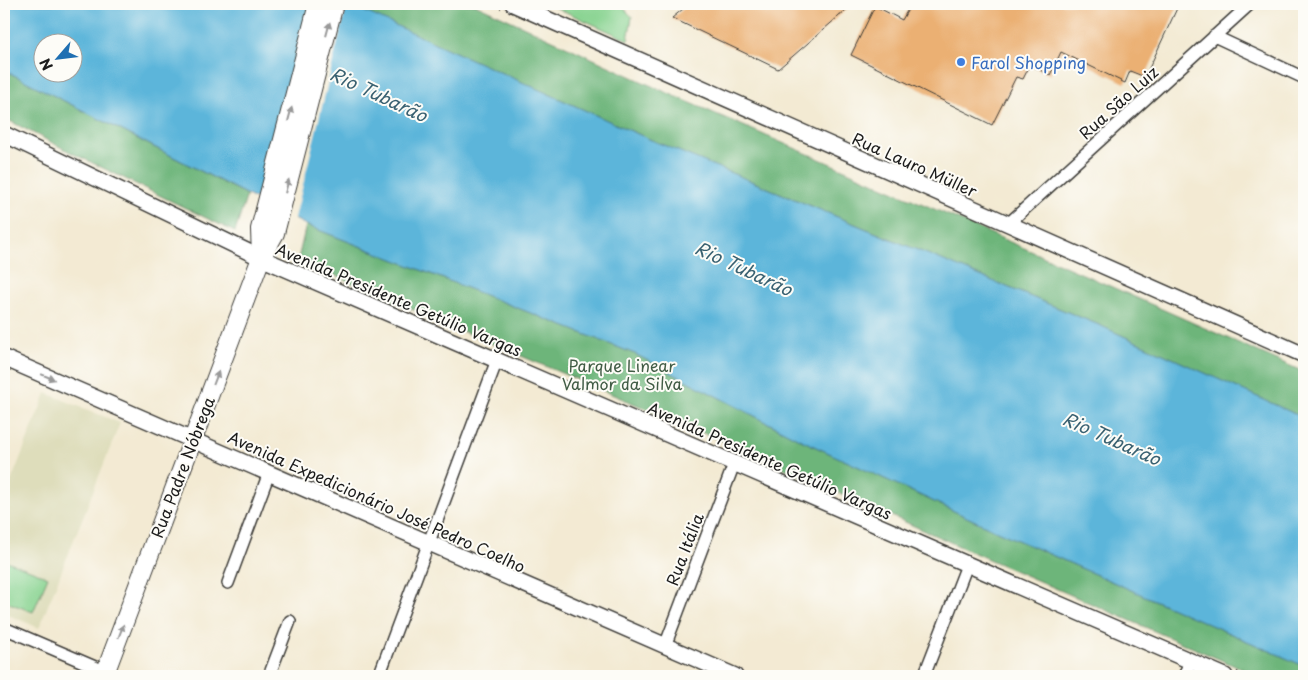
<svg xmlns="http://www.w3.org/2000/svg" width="1308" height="680" font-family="'Playpen Sans',sans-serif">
	<rect width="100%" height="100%" fill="#fdfcf7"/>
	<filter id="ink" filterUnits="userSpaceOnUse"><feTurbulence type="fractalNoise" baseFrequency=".02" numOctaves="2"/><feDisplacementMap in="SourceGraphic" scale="10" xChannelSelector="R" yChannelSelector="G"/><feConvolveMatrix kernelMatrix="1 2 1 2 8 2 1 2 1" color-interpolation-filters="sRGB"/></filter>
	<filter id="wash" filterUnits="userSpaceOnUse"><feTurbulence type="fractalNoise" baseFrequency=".0096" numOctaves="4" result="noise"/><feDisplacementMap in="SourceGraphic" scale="20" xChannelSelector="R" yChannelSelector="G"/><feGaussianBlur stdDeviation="1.12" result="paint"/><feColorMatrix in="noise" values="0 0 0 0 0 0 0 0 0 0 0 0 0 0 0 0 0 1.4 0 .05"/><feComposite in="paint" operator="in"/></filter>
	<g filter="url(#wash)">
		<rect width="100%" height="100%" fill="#f3ead3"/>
		<!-- built -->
		<path fill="#deddbb" d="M46,393l74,30 -81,205 -35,-15v-114z"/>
		<!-- green -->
		<path fill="#87d390" stroke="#527856" d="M548,4h72l12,13 -4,23z
			M4,560l44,17 -15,35 -29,-11z"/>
		<!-- forest -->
		<path fill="#6db57a" stroke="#44684b" d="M364,4h111l179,83 370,161 280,124v46l-205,-93 -450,-186 -288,-129z
			M4,70l243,125 -12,37 -163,-79 -68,-35z
			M306,225l329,129 166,86 198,92 305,134v10h-46l-270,-117 -249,-111 -277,-117 -164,-72z"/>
		<!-- water -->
		<path fill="#5cb5da" stroke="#3c687b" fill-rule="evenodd" d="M4,4h344l301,135 450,186 205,93v248l-305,-134 -198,-92 -166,-86 -329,-129 -302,-155zM42,42h30v30h-30z"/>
		<!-- pier -->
		<path fill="#f3ead3" d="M314,4h33l-53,218 -32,-16z"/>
		<g id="blocks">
			<!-- building -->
			<path fill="#ebb073" d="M689,4h164l-75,65 -106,-51z
				M911,4h268l-34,73 -15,-6 -5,12 -64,-31 -11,23 -20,-10 -7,14 -7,-2 -24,48 -141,-70 24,-49 27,14z"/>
		</g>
	</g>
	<g filter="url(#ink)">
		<use href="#blocks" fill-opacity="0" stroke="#3c3b37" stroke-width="1"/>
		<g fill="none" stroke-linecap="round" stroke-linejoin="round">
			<!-- street casing -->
			<g stroke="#3c3b37" stroke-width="14">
				<path id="street" d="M1214,36l90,42
					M1008,224l242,-220
					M228,583l41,-110
					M4,628l112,48
					M665,646l69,-182
					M269,676l21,-55
					M379,676l118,-316
					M924,676l43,-111
					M1184,676l6,-15"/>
			</g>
			<!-- secondary casing -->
			<g stroke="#3c3b37" stroke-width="18">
				<path id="secondary" d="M513,4l791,351
					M4,134l257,124 964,418
					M4,358l731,318"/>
			</g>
			<!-- primary casing -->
			<g stroke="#3c3b37" stroke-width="20">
				<path id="primary" d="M261,258l-1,-29 58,-225
					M104,676l157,-418 14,-25 59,-229"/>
			</g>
			<!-- path -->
			<path stroke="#3c3b37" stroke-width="2.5" stroke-dasharray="1 4" stroke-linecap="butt" d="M491,4l10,4
				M1237,672l9,4"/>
			<!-- street -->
			<use href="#street" stroke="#fff" stroke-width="11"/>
			<!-- secondary -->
			<use href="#secondary" stroke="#fff" stroke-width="15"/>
			<!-- primary -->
			<use href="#primary" stroke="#fff" stroke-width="18"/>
		</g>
		<!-- one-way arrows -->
		<defs><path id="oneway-solid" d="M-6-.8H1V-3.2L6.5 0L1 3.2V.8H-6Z" transform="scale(1.25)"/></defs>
		<g fill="#999">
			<use href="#oneway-solid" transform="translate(328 29) rotate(-75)"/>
			<use href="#oneway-solid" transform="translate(290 114) rotate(-75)"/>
			<use href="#oneway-solid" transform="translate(287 186) rotate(-75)"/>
			<use href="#oneway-solid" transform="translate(48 377) rotate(23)"/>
			<use href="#oneway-solid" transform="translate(216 378) rotate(-69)"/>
			<use href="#oneway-solid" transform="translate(121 631) rotate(-69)"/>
		</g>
	</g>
	<!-- markers -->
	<circle fill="#3f7fe0" stroke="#fdfcf7" stroke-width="2" cx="961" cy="62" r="5"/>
	<g text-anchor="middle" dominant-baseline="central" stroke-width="4" stroke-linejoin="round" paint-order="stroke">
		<!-- shop labels -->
		<g font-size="16" fill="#366cbe" stroke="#fdfcf7" text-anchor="start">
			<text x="971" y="62">Farol Shopping</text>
		</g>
		<!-- street labels -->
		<g font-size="16" fill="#1c1c1c" stroke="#fdfcf7">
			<text transform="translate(1118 102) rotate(-42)">Rua São Luiz</text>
			<text transform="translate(915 164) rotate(24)">Rua Lauro Müller</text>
			<text transform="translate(399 299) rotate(23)">Avenida Presidente Getúlio Vargas</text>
			<text transform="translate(770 460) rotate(24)">Avenida Presidente Getúlio Vargas</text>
			<text transform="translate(182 467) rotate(-69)">Rua Padre Nóbrega</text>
			<text transform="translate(377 501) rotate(24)">Avenida Expedicionário José Pedro Coelho</text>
			<text transform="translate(684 549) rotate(-69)">Rua Itália</text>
		</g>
		<!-- park labels -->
		<g font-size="16" fill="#415c45" stroke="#fdfcf7">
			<text x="622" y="365">Parque Linear<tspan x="622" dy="18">Valmor da Silva</tspan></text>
		</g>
		<!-- water labels -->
		<g font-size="18" font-style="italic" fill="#396171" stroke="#fdfcf7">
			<text transform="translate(379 94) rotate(25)">Rio Tubarão</text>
			<text transform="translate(744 268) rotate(25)">Rio Tubarão</text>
			<text transform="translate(1112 438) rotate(24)">Rio Tubarão</text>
		</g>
	</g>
	<!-- margin -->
	<rect width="1308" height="680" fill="none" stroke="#fdfcf7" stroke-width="20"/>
	<!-- north arrow -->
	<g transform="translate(58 58) rotate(242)"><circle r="24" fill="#fdfcf7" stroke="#a3a29f"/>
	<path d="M0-4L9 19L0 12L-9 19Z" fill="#1f6fb2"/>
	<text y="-8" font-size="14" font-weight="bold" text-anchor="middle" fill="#1c1c1c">N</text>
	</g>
</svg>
